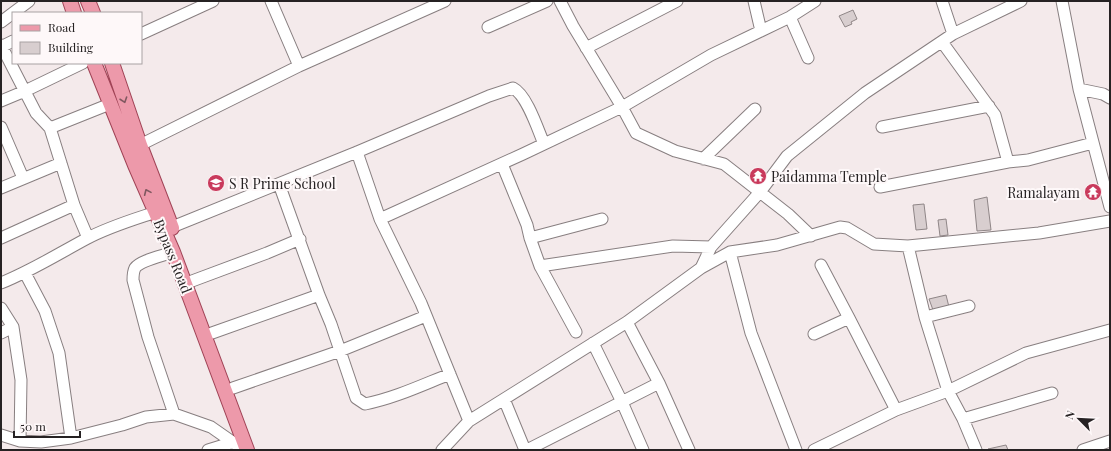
<svg xmlns="http://www.w3.org/2000/svg" width="1111" height="451" font-family="'Playfair Display',serif">
	<rect width="100%" height="100%" fill="#f4eaeb"/>
	<!-- building -->
	<path fill="#d8cecf" stroke="#8f8687" d="M853,10l4,9 -6,3 1,2 -7,3 -6,-11z
		M987,197l4,33 -14,1 -3,-31z
		M924,204l3,25 -11,1 -3,-25z
		M946,219l2,16 -8,1 -2,-16z
		M946,295l3,12 -16,3 -4,-11z
		M1006,445l2,5 -20,-1z"/>
	<g fill="none" stroke-linecap="round" stroke-linejoin="round">
		<!-- minor casing -->
		<g stroke="#887f80" stroke-width="13">
			<path id="minor" d="M560,1l13,25 49,81 14,26 39,18 49,13 64,50 23,22
				M754,1l7,30
				M942,1l11,33
				M1062,1l17,88 31,118
				M13,13l16,-12
				M790,17l18,41
				M1,22l12,-9
				M488,27l59,-26
				M141,34l72,-33
				M942,42l53,73 13,47
				M1,45l35,68 14,15 24,77 14,33
				M1,47l12,-6
				M586,48l91,-47
				M299,66l146,-65
				M1079,89l24,5 7,4
				M1,101l24,-10 58,-28
				M1,127l22,51
				M882,127l107,-21
				M50,128l60,-24
				M140,145l159,-79 -28,-65
				M357,152l23,67
				M703,159l52,-50
				M502,164l25,61 3,13
				M279,184l40,111 12,29 25,74 9,6c30,-6 57,-19 85,-30
				M880,187l128,-25 20,-2 65,-17
				M1,188l60,-25
				M602,219l-72,19 10,28 133,-20 38,1
				M1110,221l-71,12 -131,13 17,71 23,74 78,-38 84,-23
				M172,227l185,-75 132,-56 24,-8c14,7 25,42 31,56
				M1,238l73,-33
				M173,252c-10,4 -32,8 -38,16 -2,4 -2,8 -2,12l15,57 26,77
				M730,252l21,81 45,117
				M540,266l36,66
				M701,268l29,-16 47,-7 63,-18 7,1 27,16 34,2
				M25,273l20,38 14,42 12,85
				M192,281l75,-28 33,-14
				M1,283c30,-12 57,-29 85,-44 22,-12 46,-19 70,-27
				M1,308l12,19 8,53 -1,61
				M925,317l44,-11
				M627,322l32,61 30,67
				M1,333l12,-6
				M212,333l107,-38
				M814,334l35,-16
				M593,343l29,59 21,48
				M233,388l107,-37 86,-35
				M504,399l21,51
				M896,410l52,-19 15,28 13,31
				M963,419l89,-26
				M469,421l-48,-118 -41,-84 143,-65 99,-47 89,-52 79,-38 25,-16
				M1,435l19,6 21,1 30,-4 51,-13 24,-8 28,-3 37,13 33,23
				M208,450l26,-8
				M442,450l27,-29 158,-99 74,-54 10,-21 49,-55 27,-36 78,-63 88,-59 68,-33
				M527,450l132,-67
				M814,450l82,-40 -47,-92 -28,-53
				M1083,450l27,-9"/>
		</g>
		<!-- major casing -->
		<g stroke="#a04356" stroke-width="16">
			<path id="major" d="M70,1l4,12
				M88,1l5,12
				M94,63l41,102 38,87 74,198
				M112,63l28,82 32,83"/>
		</g>
		<!-- minor -->
		<use href="#minor" stroke="#fff" stroke-width="11"/>
		<!-- major -->
		<use href="#major" stroke="#ed99aa" stroke-width="14"/>
	</g>
	<!-- one-way arrows -->
	<defs><path id="oneway-chevron" d="M-2-3.5L2.5 0L-2 3.5" fill="none" stroke-width="1.6" stroke-linecap="round" stroke-linejoin="round"/></defs>
	<g stroke="#805860">
		<use href="#oneway-chevron" transform="translate(124 100) rotate(71)"/>
		<use href="#oneway-chevron" transform="translate(147 192) rotate(-114)"/>
	</g>
	<!-- icons -->
	<defs>
		<g id="temple-disc" transform="scale(0.9)"><circle r="9.5" fill="#c93a5c" stroke="#fef8f9"/><path d="M0-6L5-2H3V0L6.5 2.5H4V6H1.5V3h-3V6H-4V2.5H-6.5L-3 0V-2H-5Z" fill="#fff"/></g>
		<g id="school-disc" transform="scale(0.9)"><circle r="9.5" fill="#c93a5c" stroke="#fef8f9"/><path d="M0-5L7-2L0 1L-7-2ZM-4 1L0 2.5L4 1V4Q0 6-4 4Z" fill="#fff"/></g>
	</defs>
	<g fill-rule="evenodd">
		<use href="#temple-disc" x="758" y="176"/>
		<use href="#school-disc" x="216" y="183"/>
		<use href="#temple-disc" x="1093" y="192"/>
	</g>
	<g text-anchor="middle" dominant-baseline="central" stroke-width="4" stroke-linejoin="round" paint-order="stroke">
		<!-- poi labels -->
		<g font-size="14" fill="#262223" stroke="#fef8f9" text-anchor="start">
			<text x="771" y="176">Paidamma Temple</text>
			<text x="229" y="183">S R Prime School</text>
			<text x="1080" y="192" text-anchor="end">Ramalayam</text>
		</g>
		<!-- street labels -->
		<g font-size="14" fill="#262223" stroke="#fef8f9">
			<text transform="translate(173 256) rotate(68)">Bypass Road</text>
		</g>
	</g>
	<!-- border -->
	<rect width="1111" height="451" fill="none" stroke="#262223" stroke-width="4"/>
	<!-- legend -->
	<rect x="12" y="12" width="130" height="52" fill="#fef8f9" stroke="#a8a2a3"/>
	<rect x="20" y="25" width="20" height="6" fill="#ed99aa" stroke="#a8a2a3"/>
	<text x="48" y="32" font-size="12" fill="#262223">Road</text>
	<rect x="20" y="42" width="20" height="12" fill="#d8cecf" stroke="#a8a2a3"/>
	<text x="48" y="52" font-size="12" fill="#262223">Building</text>
	<!-- north arrow -->
	<g transform="translate(1079 419) rotate(294)" stroke="#fef8f9" stroke-width="3" paint-order="stroke">
	<path d="M0-3L7 15L0 10L-7 15Z" fill="#262223"/>
	<text y="-6" font-size="11" font-weight="bold" text-anchor="middle" fill="#262223">N</text>
	</g>
	<!-- scale -->
	<path d="M14 431v6h66v-6" fill="none" stroke="#262223" stroke-width="2"/>
	<text x="20" y="431" font-size="12" fill="#262223" stroke="#fef8f9" stroke-width="3" paint-order="stroke">50 m</text>
</svg>
